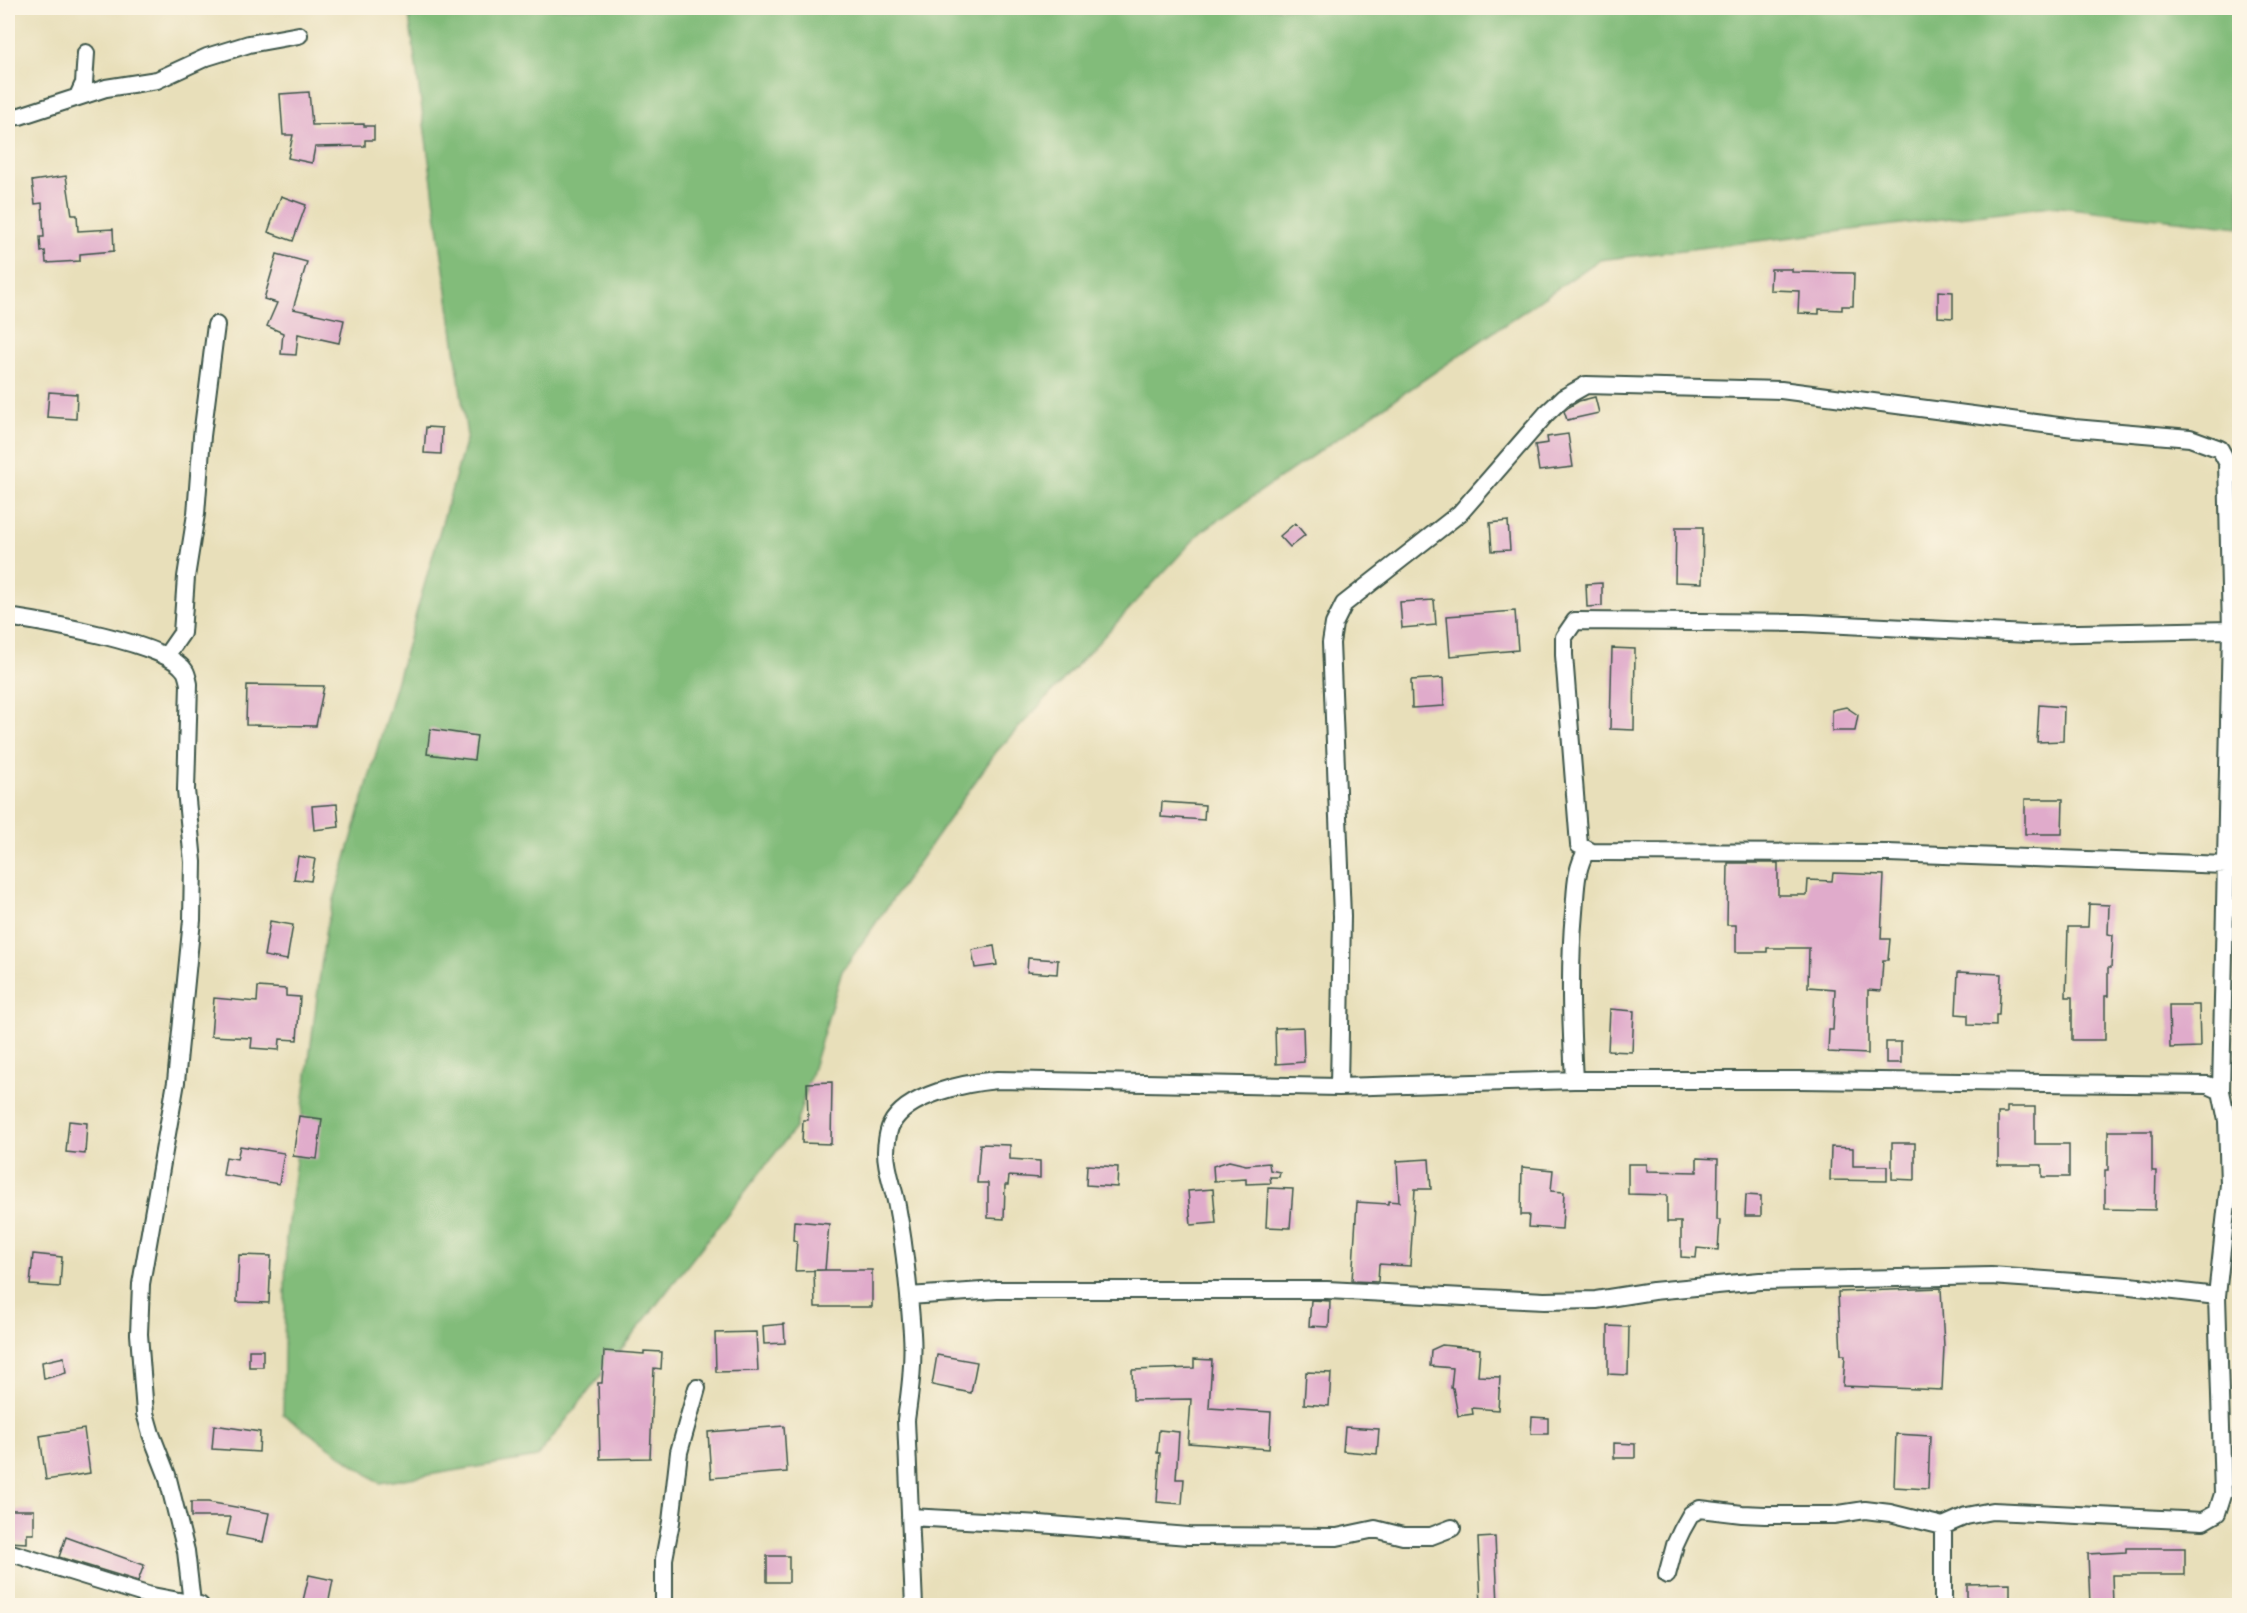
<svg xmlns="http://www.w3.org/2000/svg" width="2247" height="1613" font-family="Caveat,sans-serif">
	<rect width="100%" height="100%" fill="#fcf5e5"/>
	<filter id="ink" filterUnits="userSpaceOnUse"><feTurbulence type="fractalNoise" baseFrequency=".0167" numOctaves="2"/><feDisplacementMap in="SourceGraphic" scale="12" xChannelSelector="R" yChannelSelector="G"/><feConvolveMatrix kernelMatrix="1 2 1 2 8 2 1 2 1" color-interpolation-filters="sRGB"/></filter>
	<filter id="wash" filterUnits="userSpaceOnUse"><feTurbulence type="fractalNoise" baseFrequency=".008" numOctaves="4" result="noise"/><feDisplacementMap in="SourceGraphic" scale="24" xChannelSelector="R" yChannelSelector="G"/><feGaussianBlur stdDeviation="1.35" result="paint"/><feColorMatrix in="noise" values="0 0 0 0 0 0 0 0 0 0 0 0 0 0 0 0 0 1.4 0 .05"/><feComposite in="paint" operator="in"/></filter>
	<g filter="url(#wash)">
		<rect width="100%" height="100%" fill="#e8dfba"/>
		<!-- forest -->
		<path fill="#82bc7a" stroke="#507c57" stroke-width="1.5" d="M408,8h1831v219l-188,-21 -452,54 -398,272 -205,220 -154,219 -47,157 -258,329 -157,26 -97,-69 3,-176 40,-310 141,-492z"/>
		<g id="blocks">
			<!-- building -->
			<path fill="#e0abcb" d="M309,92l3,33 52,-1v2h10v14h-9v6l-50,1 -3,16 -24,-5 5,-23h-10l-3,-41z
				M66,176l6,39h5l1,16 35,-2 1,22 -34,3v7l-34,2 -1,-12 -4,1 -1,-15h4l-2,-34 -7,1 -3,-23z
				M281,196l25,9 -13,36 -25,-9z
				M277,254l30,8 -14,47 51,11 -5,23 -41,-9 -2,21 -15,-1 2,-21 -16,-7 10,-23 -13,-4z
				M1771,269h21v3l62,1 -1,33h-11v4l-23,-1v5l-21,-1 1,-22 -29,-1z
				M1938,291l15,1v26l-15,-1z
				M49,392l28,2 -1,25 -29,-2z
				M1595,397l4,16 -32,7 -3,-9 5,-4 10,-6z
				M426,427l16,1 -1,26 -17,-1z
				M1568,434l5,33 -34,4 -4,-26 13,-2 -1,-6z
				M1508,521l2,29 -18,1 -2,-28z
				M1295,523l10,12 -15,12 -10,-11z
				M1676,527h27l-1,56 -27,-1z
				M1602,583v23l-15,1 -1,-23z
				M1434,600l2,25 -34,3 -2,-26z
				M1515,611l3,39 -68,6 -3,-40z
				M1612,648l23,1 -1,81 -24,-1z
				M1443,678l1,28 -32,2 -1,-28z
				M247,685l77,1 -8,40 -70,-1z
				M2039,705l25,2 -1,34 -26,1z
				M1846,707l12,8 -3,16h-23v-21z
				M430,729l47,7 -3,24 -47,-6z
				M2025,799h38l-1,35h-37z
				M1162,802l43,3 -1,15 -43,-3z
				M337,804l2,23 -25,3 -2,-24z
				M298,856l17,3 -4,22 -17,-2z
				M1728,863h50v32h29l1,-15 24,1 1,-8 51,2 -3,64h9l-2,21h-5l-2,31 -13,-1v64l-40,-2 1,-22h4l2,-41 -27,-2 1,-39h-42v4h-31v-27h-9z
				M2089,904l20,1 -1,29 5,1 -2,33h-3v28h-3v44h-33v-43h-6l2,-70h20z
				M270,921l23,4 -6,35 -23,-4z
				M994,946l3,19 -22,3 -3,-18z
				M1028,958l30,2 -1,14 -30,-2z
				M1958,972l43,2 -2,41h-3v11l-28,-1v-10l-12,-1z
				M258,987l28,2v7l14,1 -3,43 -17,-1 -1,11 -28,-2 1,-10 -41,-2 3,-38 43,4z
				M2169,1005h30l1,42 -30,1z
				M1610,1009l24,2 -2,41 -24,-1z
				M1303,1027l1,35 -28,2 -1,-36z
				M1886,1042h15v21h-15z
				M832,1082l-1,62 -29,-1 1,-23h5l-1,-37z
				M2007,1107h28v37h34v33h-27v-12h-44v-52h9z
				M299,1116l23,3 -5,40 -24,-3z
				M69,1121l18,2 -2,31 -19,-2z
				M2108,1131h44v40h4l-1,39 -50,-1v-39h3z
				M1892,1143h23v37l-23,-1z
				M980,1144l30,1v14l30,2v17l-31,-2 -1,9h-3l-1,34 -16,-1v-35h-11z
				M240,1146l44,7 -5,31 -56,-9 3,-18 11,2z
				M1831,1147l22,1v18h34v15l-57,-1z
				M1697,1158l21,1 -1,61h3l-2,30 -21,-2 -1,10 -15,-1v-35h-14v-27l-39,-1v-30h19v7l50,1z
				M1429,1159l2,30h-16l-5,77 -31,-2 -1,18 -26,-1 5,-79 31,2v-3l11,1 -2,-41z
				M1229,1161l17,4 23,-2 1,7 10,2 -1,5h-9l1,6 -25,1v-5l-32,2 -1,-15z
				M1087,1165l31,2 -1,20 -31,-2z
				M1522,1167l31,3 -2,21 13,1 -2,37 -34,-2 1,-12h-8z
				M1268,1188l25,1 -3,39 -24,-1z
				M1213,1189l3,34 -25,2 -3,-34z
				M1746,1195l15,1v20h-16z
				M794,1221l35,3 -4,46 -30,1 2,-30 -4,-1z
				M33,1254l29,3 -2,30 -30,-2z
				M239,1255l32,1 -2,47 -32,-1z
				M814,1270h58v37h-57z
				M1941,1288l3,59 -2,43 -99,-4 2,-31h-4l-3,-63z
				M1311,1300l19,1 -1,26 -20,-1z
				M784,1324l1,19 -21,1 -1,-18z
				M1608,1326l21,1 -1,48 -20,-1z
				M756,1332l2,39 -42,1 -1,-39z
				M1442,1345l38,4 -2,27 22,1 -2,33 -26,-2 1,6 -15,2 -5,-28h-2l2,-20 -23,-2 1,-16z
				M249,1350h14v17h-14z
				M604,1351l40,3v-3l18,1 -1,17 -7,-1 -4,90 -50,1 -2,-76h4z
				M937,1355l40,7 -6,31 -39,-8z
				M64,1357l2,16 -22,6 -2,-17z
				M1194,1359l18,1 -3,48 62,4 -2,37 -81,-6 3,-44 -58,1 -1,-30 62,-2z
				M1306,1372l25,1 -2,33 -25,-2z
				M1532,1417l16,1v16h-17z
				M214,1425l46,7 -1,20 -47,-3z
				M784,1426l3,46 -76,6 -3,-46z
				M1345,1427l34,2 -2,25 -34,-3z
				M84,1429l6,44 -44,7 -6,-44z
				M1159,1430l20,2 -3,47h8l-2,25 -25,-2 3,-49h-3z
				M1896,1434l34,2 -2,53 -34,-2z
				M1614,1443l21,1v14h-21z
				M191,1502h17l61,11 -6,29 -36,-7 4,-18h-40z
				M8,1510h26v24h-7v9l-19,-1z
				M66,1537l78,28 -6,16 -79,-24z
				M1495,1537l3,68h-17l-3,-67z
				M2126,1548h59v27h-73l1,30h-23l-2,-51 38,-2z
				M767,1556h22v26h-22z
				M309,1575l24,5 -5,25h-26z
				M2010,1583v22h-43v-21z"/>
		</g>
	</g>
	<g filter="url(#ink)">
		<use href="#blocks" fill-opacity="0" stroke="#3d5548" stroke-width="1.5"/>
		<g fill="none" stroke-linecap="round" stroke-linejoin="round">
			<!-- street casing -->
			<g stroke="#3d5548" stroke-width="20">
				<path id="street" d="M78,96l6,-13 2,-30
					M8,117l12,-1 86,-28 51,-8 50,-23 42,-13 50,-9
					M8,617c33,5 160,26 177,54 2,3 3,9 4,13l-3,106 7,72 -1,58 -16,162 -35,202 -2,50 6,79 6,21 16,41 19,76 6,52
					M166,656l16,-23 4,-56 10,-63 6,-78 14,-111
					M2226,865l-338,-12 -296,-1 -13,-7 -15,-190v-18l11,-16 229,2 224,11 203,-4
					M1574,1080c-3,-56 -5,-112 0,-168 2,-22 1,-43 13,-62
					M1339,1087l3,-171 -11,-273 3,-19 10,-20 116,-91 87,-100 16,-15 23,-13 195,5 293,38 116,10 30,11 7,13 4,168 -10,461
					M909,1296l88,-6h330l217,11 52,-1 57,-9 107,-10 231,-5 139,10 87,10
					M910,1517l130,7 148,12 149,1 38,-8 28,7h28l21,-8
					M1943,1526v80
					M8,1552l139,43 53,10
					M664,1606v-47l7,-37 8,-70 18,-64
					M914,1606l-8,-186c4,-28 8,-58 6,-87 -3,-42 -7,-85 -15,-127 -3,-17 -11,-36 -11,-54 0,-7 2,-21 5,-27 15,-31 75,-42 106,-45l342,7 235,-7h225l409,5 13,6 6,30 2,63 -12,112 6,198 -6,19 -14,8 -211,-10 -26,5 -23,10 -53,-13 -25,-3 -32,5h-68l-23,-1 -42,-5 -9,5 -9,16 -7,15 -8,30"/>
			</g>
			<!-- street -->
			<use href="#street" stroke="#fff" stroke-width="16"/>
		</g>
	</g>
	<!-- margin -->
	<rect width="2247" height="1613" fill="none" stroke="#fcf5e5" stroke-width="30"/>
</svg>
